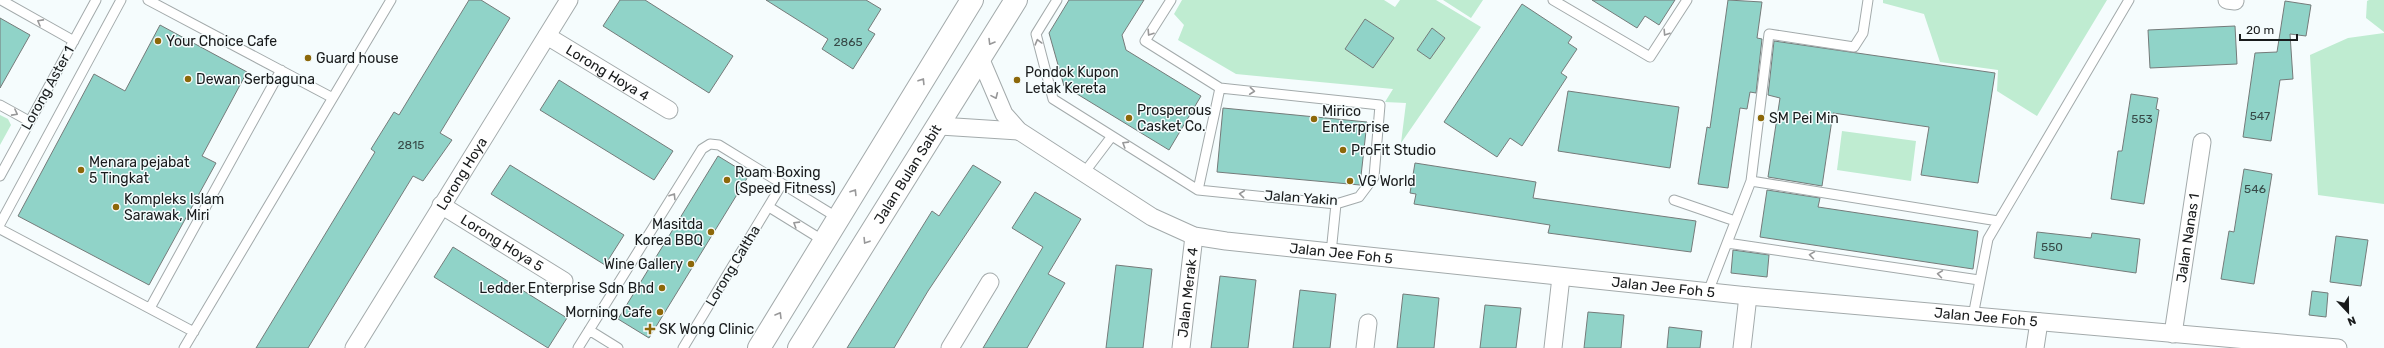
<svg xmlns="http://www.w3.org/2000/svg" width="2384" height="348" font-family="Rubik,sans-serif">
	<rect width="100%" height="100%" fill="#f5fcfd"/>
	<!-- green -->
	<path fill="#bfecd1" d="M1182,0h202l11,7 5,-7h36l45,27 -80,116 5,-40 -21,-1 8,-13 -157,-15 -58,-34 6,-15 -10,-11z
		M1443,0h40l-12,18z
		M1883,0h224l-70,116 -40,-25 1,-21 -58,-8 -16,-48 -41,-11z
		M2369,0h15v32l-18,-14 1,-17z
		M2384,33v171l-66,-9 -8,-140 38,-17z
		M0,115l8,4 3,6 -11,20z
		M1842,131l74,10 -5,40 -74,-11z"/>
	<!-- building -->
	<path fill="#90d3c8" stroke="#757b7a" d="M469,0h12l29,18 -70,115 12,7 -29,41 -10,-5 -105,172h-52l119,-196 -4,-3 23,-37 5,3z
		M620,0h25l88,56 -24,37 -106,-67z
		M766,0h100l15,9 -13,21 7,4 -22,35 -31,-20 6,-10z
		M1069,0h75l-22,35 4,15 75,46 -32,54 -105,-64 -15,-53z
		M1592,0h83l-16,25 -14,-9 -8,12z
		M1728,0l34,2 -5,36 5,1 -6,54 -6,-1 -3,17 -7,-1 -12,80 -30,-4 9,-57 3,1z
		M2285,1l26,4 -5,31 -16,-2 3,45 -13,1 -9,61 -28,-4 12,-84 22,-1z
		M1522,4l50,33 -4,6 9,6 -16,24 6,4 -45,69 -12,-8 -13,19 -53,-35z
		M0,18l30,17 -30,53z
		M1365,19l29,19 -21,30 -28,-19z
		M160,25l87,47 -45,84 14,7 -67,122 -131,-69 76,-142 31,17z
		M2235,26l2,38 -87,4 -2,-38z
		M1432,28l13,10 -15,21 -13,-9z
		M1774,41l221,32 -17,110 -57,-8 8,-48 -96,-14 -11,73 -54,-9 12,-79 -12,-3z
		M559,80l114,71 -19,29 -114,-70z
		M1568,91l111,16 -9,61 -112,-17z
		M2131,94l27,4 -2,11 3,1 -15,94 -33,-5 7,-48h4z
		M1223,108l144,14 -7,63 -143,-13z
		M718,156l31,19 -100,163 -31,-19z
		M1415,163l121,19 -3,16 163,23 -5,31 -143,-19 2,-8 -136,-21 2,-10 -6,-1z
		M510,165l114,70 -19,30 -114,-71z
		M973,165l28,17 -73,109 -34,57h-47l85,-137 7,5z
		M2244,169l28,5 -18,110 -33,-5 8,-48 5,1z
		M1767,190l53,8 -2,9 160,24 -5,38 -213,-32z
		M1035,192l46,27 -33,55 17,9 -38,65h-44l60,-101 -31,-19z
		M2037,232l54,6 1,-5 48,6 -4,34 -102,-15z
		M2336,236l32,4 -7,46 -31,-4z
		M453,247l114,71 -19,30 -114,-71z
		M1733,250l36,5 -2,22 -36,-4z
		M1116,265l36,4 -9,79h-37z
		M1220,276l36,4 -8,68h-37z
		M1300,290l36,4 -6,54h-37z
		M2312,291l16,2 -2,24 -17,-2z
		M1403,294l36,4 -5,50h-37z
		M1485,305l36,3 -5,40h-36z
		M1588,312l36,3 -3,33h-37z
		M1669,327l33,4 -2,17h-33z"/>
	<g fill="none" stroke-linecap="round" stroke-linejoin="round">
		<!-- service casing -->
		<g stroke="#a3aaab" stroke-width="11">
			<path id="service" d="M1,0l73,41
				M148,0l183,97
				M1057,0l-21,34 17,65 145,91 138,14 23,-7 15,-20 6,-72 -160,-17 -75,-47 26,-41
				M1553,0l97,57 37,-57
				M0,105l29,16
				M1084,173l28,-37
				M0,176l96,-176
				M1751,181l247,40
				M1198,190l22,-102
				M1674,200l61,21
				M769,207l55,34
				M0,224l121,-224
				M0,229l194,103
				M1727,243l252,37
				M1331,253l5,-49
				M1708,292l43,-111 18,-147 85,13 9,-14 5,-33
				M150,308l131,-238
				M1973,316l15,-77 141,-239
				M589,330l29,18
				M184,348l207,-348
				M578,348l124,-199 8,-5 9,1 119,73
				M683,348l99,-164"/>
		</g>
		<!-- minor casing -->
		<g stroke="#a3aaab" stroke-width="19">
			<g id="minor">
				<path d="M2227,0l8,1"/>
				<path id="s1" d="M547,36l122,74"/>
				<path id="s2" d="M981,60l23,54 15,17 133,86 42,19 32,5 522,55 590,52"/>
				<path d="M940,126l79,5"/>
				<path id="s3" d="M441,205l123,76"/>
				<path id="s4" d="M2173,334l29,-192"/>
				<path id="s5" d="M354,348l215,-348"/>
				<path d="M950,348l40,-66"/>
				<path id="s6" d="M1181,348l13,-112"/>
				<path d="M1365,348l3,-25"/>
				<path d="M1553,348l8,-71"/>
				<path d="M1742,348l6,-52"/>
				<path d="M2035,348l4,-26"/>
			</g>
		</g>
		<!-- secondary casing -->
		<g stroke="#a3aaab" stroke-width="24">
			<g id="secondary">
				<path d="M759,348l213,-348"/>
				<path id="s7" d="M799,348l217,-348"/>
			</g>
		</g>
		<!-- service -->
		<use href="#service" stroke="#fff" stroke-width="9"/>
		<!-- minor -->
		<use href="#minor" stroke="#fff" stroke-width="17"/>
		<!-- secondary -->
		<use href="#secondary" stroke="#fff" stroke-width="22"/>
	</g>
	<!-- one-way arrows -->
	<defs><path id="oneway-chevron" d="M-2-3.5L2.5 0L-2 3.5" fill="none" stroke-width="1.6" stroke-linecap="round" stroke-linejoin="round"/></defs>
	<g stroke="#989899">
		<use href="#oneway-chevron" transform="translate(40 22) rotate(-151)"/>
		<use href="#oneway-chevron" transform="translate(1150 33) rotate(123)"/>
		<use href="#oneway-chevron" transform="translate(1666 33) rotate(123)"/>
		<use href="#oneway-chevron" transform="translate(991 42) rotate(121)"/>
		<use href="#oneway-chevron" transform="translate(1038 42) rotate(-105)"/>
		<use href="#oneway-chevron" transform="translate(922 81) rotate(-58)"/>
		<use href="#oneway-chevron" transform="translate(1252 91) rotate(6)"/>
		<use href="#oneway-chevron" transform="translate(995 96) rotate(66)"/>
		<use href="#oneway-chevron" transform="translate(15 113) rotate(28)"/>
		<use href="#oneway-chevron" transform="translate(1125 144) rotate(-148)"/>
		<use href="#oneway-chevron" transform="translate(854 192) rotate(-58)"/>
		<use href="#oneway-chevron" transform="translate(1242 194) rotate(-174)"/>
		<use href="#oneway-chevron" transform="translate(673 196) rotate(-58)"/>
		<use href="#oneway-chevron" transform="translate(796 224) rotate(-148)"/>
		<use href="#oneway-chevron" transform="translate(866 241) rotate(122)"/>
		<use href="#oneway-chevron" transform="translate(1812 255) rotate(-172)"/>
		<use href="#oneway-chevron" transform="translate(1940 274) rotate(-172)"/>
		<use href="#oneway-chevron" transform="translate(779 315) rotate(-59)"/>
	</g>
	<!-- markers -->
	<g fill="#8d680a" stroke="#f5fcfd" stroke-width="1.5">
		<circle cx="158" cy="41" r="4"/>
		<circle cx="308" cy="58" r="4"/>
		<circle cx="188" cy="79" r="4"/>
		<circle cx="1017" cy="80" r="4"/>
		<circle cx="1129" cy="118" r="4"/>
		<circle cx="1761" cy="118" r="4"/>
		<circle cx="1314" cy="119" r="4"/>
		<circle cx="1343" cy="150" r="4"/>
		<circle cx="81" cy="170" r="4"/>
		<circle cx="727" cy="180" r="4"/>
		<circle cx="1350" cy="181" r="4"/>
		<circle cx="116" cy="207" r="4"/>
		<circle cx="711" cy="232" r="4"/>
		<circle cx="691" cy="264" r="4"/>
		<circle cx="662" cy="288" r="4"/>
		<circle cx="660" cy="312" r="4"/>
		<path d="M648 323h4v4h4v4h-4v4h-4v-4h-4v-4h4z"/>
	</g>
	<g text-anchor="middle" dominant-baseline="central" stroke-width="3" stroke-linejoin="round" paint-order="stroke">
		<!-- number labels -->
		<g font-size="12" fill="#374947">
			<text x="848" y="42">2865</text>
			<text x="2260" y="116">547</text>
			<text x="2142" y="119">553</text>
			<text x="411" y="145">2815</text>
			<text x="2255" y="189">546</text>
			<text x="2052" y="247">550</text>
		</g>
		<!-- poi labels -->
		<g font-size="14" fill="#191b1c" stroke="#f5fcfd" text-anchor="start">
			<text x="166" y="41">Your Choice Cafe</text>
			<text x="316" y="58">Guard house</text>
			<text x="1025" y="72">Pondok Kupon<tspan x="1025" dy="16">Letak Kereta</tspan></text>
			<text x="196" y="79">Dewan Serbaguna</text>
			<text x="1137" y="110">Prosperous<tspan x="1137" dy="16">Casket Co.</tspan></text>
			<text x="1322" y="111">Mirico<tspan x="1322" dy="16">Enterprise</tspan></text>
			<text x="1769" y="118">SM Pei Min</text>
			<text x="1351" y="150">ProFit Studio</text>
			<text x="89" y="162">Menara pejabat<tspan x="89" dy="16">5 Tingkat</tspan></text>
			<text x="735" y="172">Roam Boxing<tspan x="735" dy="16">(Speed Fitness)</tspan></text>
			<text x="1358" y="181">VG World</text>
			<text x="124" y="199">Kompleks Islam<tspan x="124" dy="16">Sarawak, Miri</tspan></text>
			<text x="703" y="224" text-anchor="end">Masitda<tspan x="703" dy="16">Korea BBQ</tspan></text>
			<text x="683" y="264" text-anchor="end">Wine Gallery</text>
			<text x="654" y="288" text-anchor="end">Ledder Enterprise Sdn Bhd</text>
			<text x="652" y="312" text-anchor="end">Morning Cafe</text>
			<text x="659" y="329">SK Wong Clinic</text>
		</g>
		<!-- street labels -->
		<g font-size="14" fill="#191b1c" stroke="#f5fcfd">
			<text stroke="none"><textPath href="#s1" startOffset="71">Lorong Hoya 4</textPath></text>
			<text transform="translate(48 88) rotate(-61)">Lorong Aster 1</text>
			<text stroke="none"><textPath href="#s5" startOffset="205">Lorong Hoya</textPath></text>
			<text stroke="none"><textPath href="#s7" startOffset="205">Jalan Bulan Sabit</textPath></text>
			<text transform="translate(1301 198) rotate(4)">Jalan Yakin</text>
			<text stroke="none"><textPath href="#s4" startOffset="97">Jalan Nanas 1</textPath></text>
			<text stroke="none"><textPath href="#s3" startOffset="72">Lorong Hoya 5</textPath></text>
			<text stroke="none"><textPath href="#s2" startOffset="434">Jalan Jee Foh 5</textPath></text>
			<text transform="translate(733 266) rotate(-59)">Lorong Caltha</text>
			<text stroke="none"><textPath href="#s2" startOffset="758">Jalan Jee Foh 5</textPath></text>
			<text stroke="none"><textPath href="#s6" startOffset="56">Jalan Merak 4</textPath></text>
			<text stroke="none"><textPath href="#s2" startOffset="1082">Jalan Jee Foh 5</textPath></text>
		</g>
	</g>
	<!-- north arrow -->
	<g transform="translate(2348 312) rotate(158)" stroke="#f5fcfd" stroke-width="3" paint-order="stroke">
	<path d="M0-3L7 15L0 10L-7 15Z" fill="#191b1c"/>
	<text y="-6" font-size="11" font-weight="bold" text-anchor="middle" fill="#191b1c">N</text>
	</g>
	<!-- scale -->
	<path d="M2240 34v6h57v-6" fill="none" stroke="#191b1c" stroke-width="2"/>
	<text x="2246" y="34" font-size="12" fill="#191b1c" stroke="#f5fcfd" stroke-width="3" paint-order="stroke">20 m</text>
</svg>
